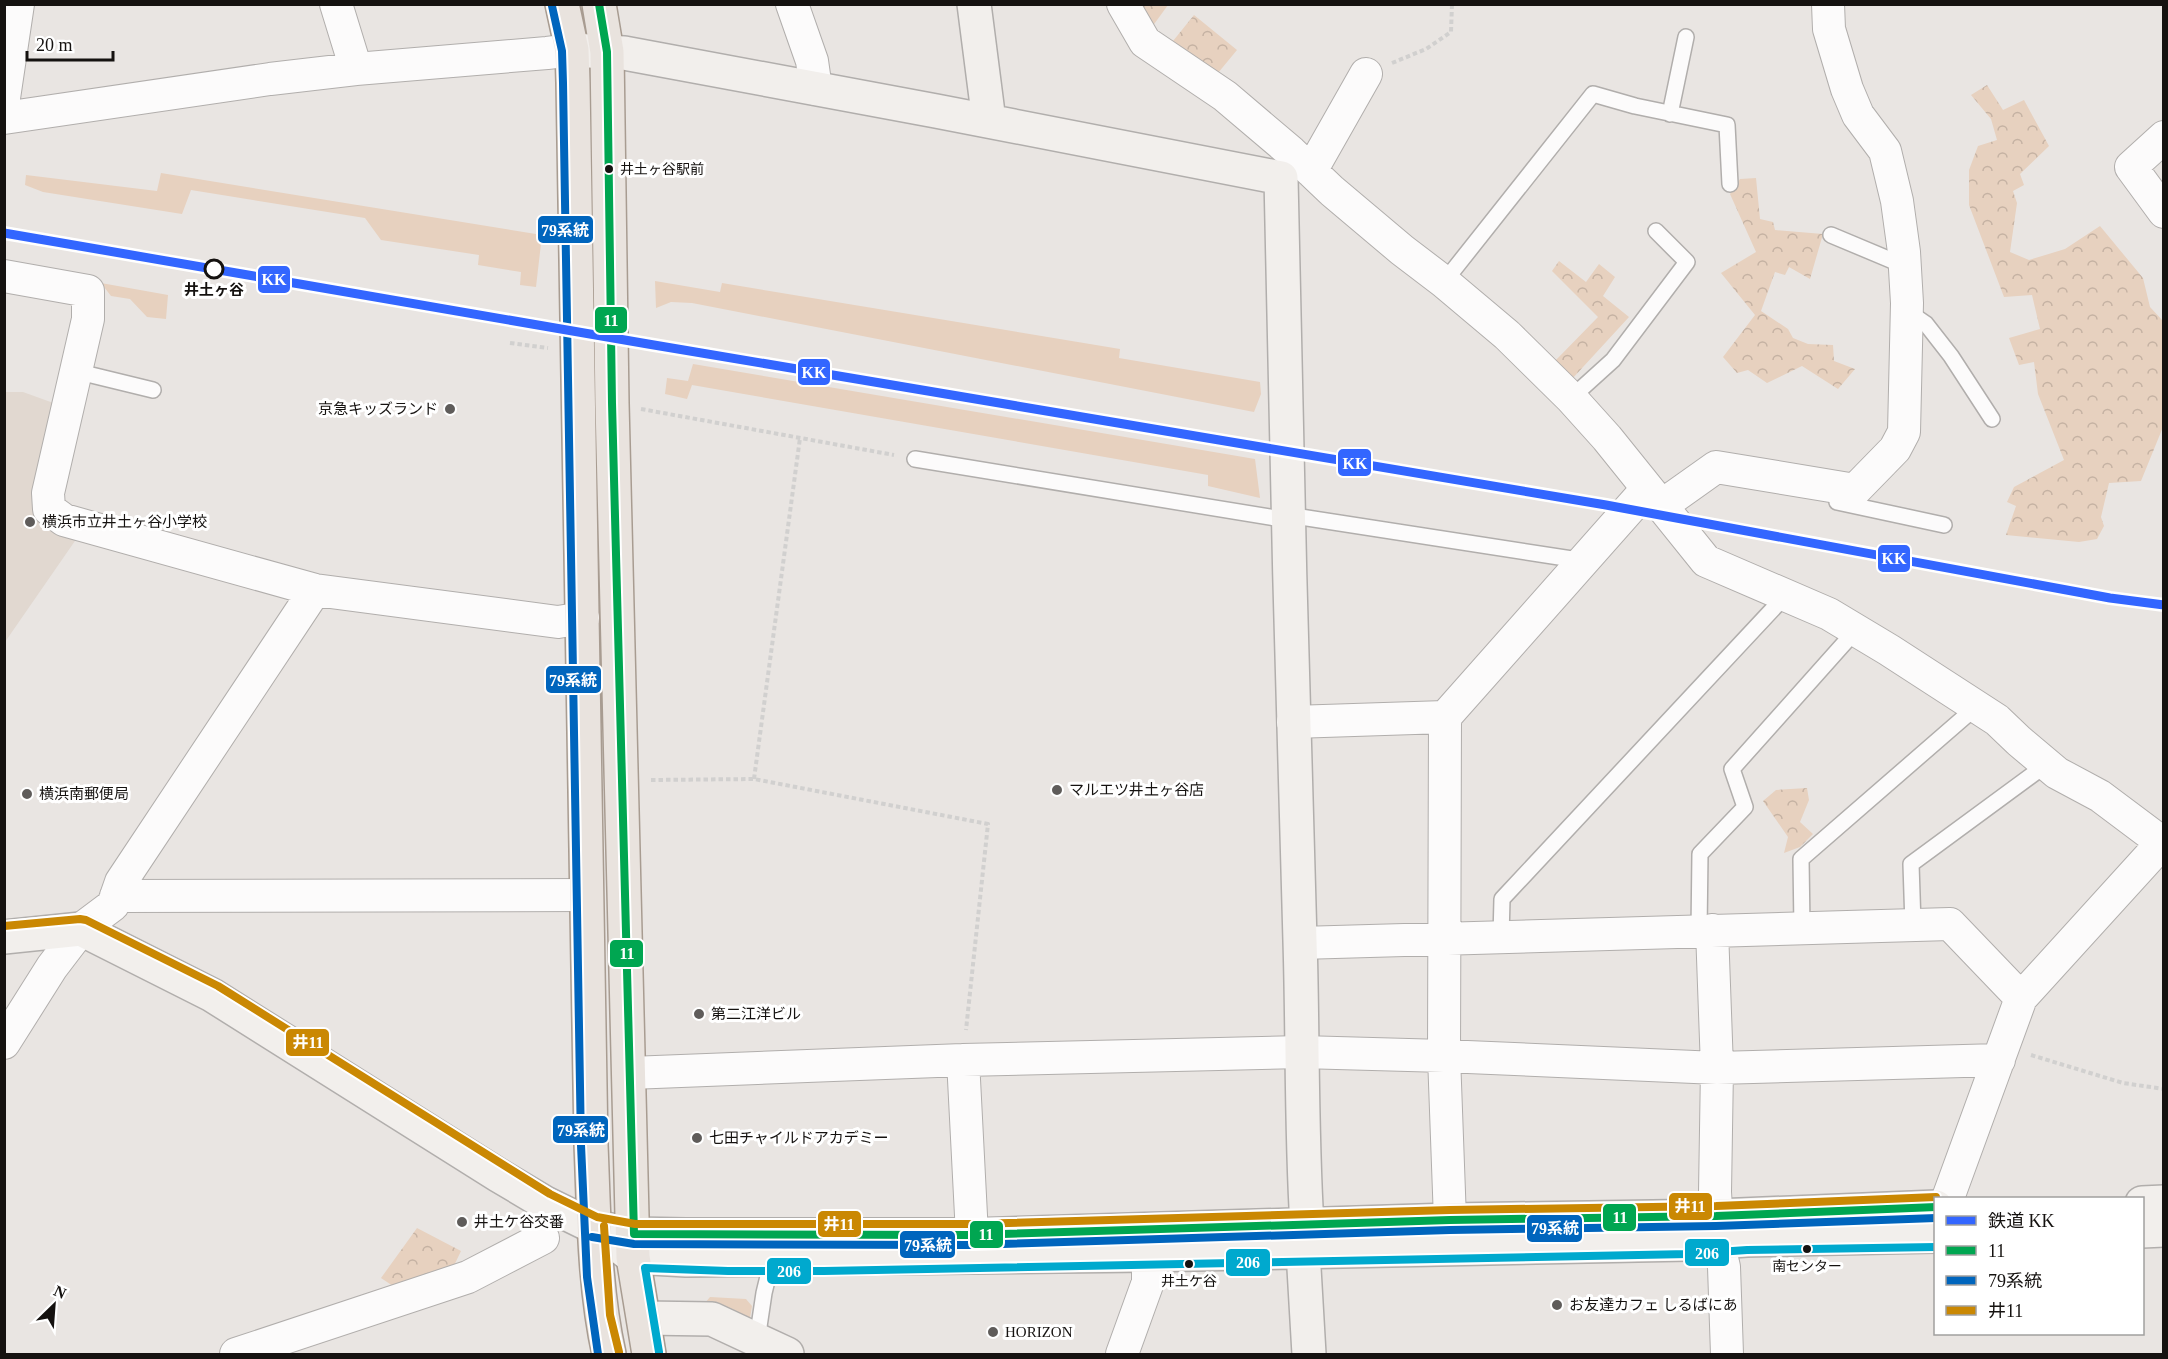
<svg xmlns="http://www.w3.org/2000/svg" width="2168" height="1359" font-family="'Times New Roman','Noto Sans JP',serif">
	<defs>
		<pattern id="forest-crowns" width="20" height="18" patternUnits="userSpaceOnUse" patternTransform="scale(1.5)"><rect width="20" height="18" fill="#e7d1bf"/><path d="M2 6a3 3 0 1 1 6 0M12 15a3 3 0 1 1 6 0" fill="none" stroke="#c5b2a3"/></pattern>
	</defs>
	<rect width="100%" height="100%" fill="#e9e5e2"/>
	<!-- built -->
	<path fill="#e1d8d0" d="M5,392h18l36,13 -27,100 45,33 -72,104z"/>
	<!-- grass -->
	<path fill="#e7d1bf" d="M161,173l381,62 -6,52 -16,-2 1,-13 -43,-7 1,-10 -98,-15 -16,-22 -174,-28 -9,24 -139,-22 -18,-7 1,-10 131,16z
		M655,281l65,11 2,-9 398,66 -1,9 141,24 1,12 -7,18 -562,-109 -21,-1 -15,6z
		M101,283l67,12 -2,24 -19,-2 -17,-18 -19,-3z
		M693,364l562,95 5,39 -52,-12v-11l-516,-90 -5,14 -22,-5 2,-16 21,3z
		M710,1297l36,2 6,7 -3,18 -44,-21z"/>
	<!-- forest -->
	<path fill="url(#forest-crowns)" d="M1139,5h29l-16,22z
		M1194,15l43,35 -19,23 -45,-32z
		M1987,85l16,25 21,-10 25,46 -29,28 4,11 -11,6 4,12 -7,49 19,8 36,-11 35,-23 43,52 7,29 13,14v106l-22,54 -32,2 -8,34 3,9 -7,13 -18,3 -73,-7 10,-29 -9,-4 7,-15 50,-27 -26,-66 -4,-32 -15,3 -10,-27 31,-9 -8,-34 -28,2 -35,-92v-35l9,-24 19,-6 -6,-21 -20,-24z
		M1756,178l4,41 13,3 2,8 48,4 -13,45 -21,-12 -4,8 -10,-3 -14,39 27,18 5,9 15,6 25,1 1,16 21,8 -17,20 -36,-23 -35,17 -19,-13 -11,3 -14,-16 32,-42 -34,-42 35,-21 -26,-58 10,-15z
		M1559,261l27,21 13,-18 16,13 -12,19 26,21 -57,62 -17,-18 43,-44 -46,-46z
		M1807,788l2,12 -9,22 13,12 -13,13 -16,6 4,-16 -25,-36 13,-11z
		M417,1228l44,23 -11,23 -51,16 -18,-12z"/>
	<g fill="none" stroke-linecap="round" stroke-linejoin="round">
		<!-- lane casing -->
		<g stroke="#b1aeac" stroke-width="18">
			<path id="lane" d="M1670,114l16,-77
				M1831,235l74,31
				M1444,282l149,-188 42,12 92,19 3,59
				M1907,311l19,13 25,32 41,63
				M75,371l78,19
				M1571,398l42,-38 74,-98 -31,-31
				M915,459l373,61
				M1838,498l-1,4 107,23
				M1288,515l297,46
				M1913,925l-2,-61 136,-100
				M1802,928l-1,-69 175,-152
				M1699,931l1,-77 45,-47 -13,-38 124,-139
				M1501,937l1,-38 284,-304
				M757,1340l7,-47 8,-33"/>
		</g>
		<!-- street casing -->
		<g stroke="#b1aeac" stroke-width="34">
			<path id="street" d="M336,4l20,65
				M792,4l20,57 4,28
				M1123,4l22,38 80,54 66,56 41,39 70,59 42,32 63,53 64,63 36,40 99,123 123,53 60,36 108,70 22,21 38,32 43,23 64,48
				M4,98l14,-94
				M4,118l266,-39 86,-10 191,-16 25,-3
				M2164,137l-33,30 33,45
				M1311,171l55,-97
				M4,276l84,15v28l-40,174 1,16 15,11 251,70 243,32 25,-4
				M1661,506l55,-39 139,23 40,-41 9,-17 3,-129 -3,-51 -7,-51 -12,-50 -27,-36 -11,-26 -18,-60 -1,-25
				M1293,722l152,-5
				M116,896l471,-1
				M1712,930l5,138 -2,124 3,49 6,26 3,87
				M1300,943l650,-19 71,74
				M4,1043l48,-76 29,-38 32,-24 8,-23 194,-292
				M963,1060l9,175
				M630,1073l333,-13 338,-8 143,4 273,12 282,-8
				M1948,1198l73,-200 141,-155
				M1450,1220l-6,-164 1,-339 202,-228
				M236,1354l232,-77 75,-39
				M1122,1354l26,-72v-27"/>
		</g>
		<!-- secondary casing -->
		<g stroke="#b1aeac" stroke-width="36">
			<path id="secondary" d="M974,4l15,117
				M572,50l52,3 312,58 345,67c5,254 11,509 19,763 3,95 1,190 7,284l-4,26 6,103
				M4,937l77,-8 131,66 286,180 47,28 49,24 39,30 53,3 462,-5 541,-11 58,-4 189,-4
				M2142,1203l22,-1
				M605,1229l29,5 52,1h286l478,-15 266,-4 220,-9
				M2142,1231l22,-1
				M644,1318l68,1 75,35"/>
		</g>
		<!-- primary casing -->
		<g stroke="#a89c91" stroke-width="36">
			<path id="primary" d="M562,4l10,46 1,33 18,1062c3,70 3,141 18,209
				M599,4l8,48 5,351 21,854 16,97"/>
		</g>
		<!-- path -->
		<path stroke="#d1d0cf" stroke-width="4" stroke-dasharray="4.5 3" stroke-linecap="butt" d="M1392,63l34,-14 25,-17 1,-28
			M510,343l38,5
			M641,409l253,46
			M754,779l46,-341
			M651,780l103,-1 234,45 -22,206
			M2031,1055l92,28 41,6"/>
		<!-- lane -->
		<use href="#lane" stroke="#fcfbfb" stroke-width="15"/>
		<!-- street -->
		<use href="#street" stroke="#fcfbfb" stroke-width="32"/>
		<!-- secondary -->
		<use href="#secondary" stroke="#f2efec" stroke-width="33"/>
		<!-- primary -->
		<use href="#primary" stroke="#e9e3de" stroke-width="33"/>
		<!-- bus-1 casing -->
		<g stroke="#fff" stroke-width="12">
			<path id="bus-1" d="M599,4l8,48 5,351 22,831 338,1 478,-15 266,-4 220,-9"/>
		</g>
		<!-- bus-2 casing -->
		<g stroke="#fff" stroke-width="12">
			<path id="bus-2" d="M552,6l10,45 1,32 18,1062 6,132 11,77
				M592,1237l42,7 338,1 478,-15 266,-4 220,-8"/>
		</g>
		<!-- bus-3 casing -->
		<g stroke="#fff" stroke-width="12">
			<path id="bus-3" d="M4,926l76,-7 6,1 132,66 332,208 47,23 38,7h337l478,-14 266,-4 220,-9
				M604,1226l6,89 9,37"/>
		</g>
		<!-- bus-4 casing -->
		<g stroke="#fff" stroke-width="12">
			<path id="bus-4" d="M659,1352l-14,-84 83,3h96l865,-17 58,-4 189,-3"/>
		</g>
		<!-- bus-1 -->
		<use href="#bus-1" stroke="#00a651" stroke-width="8"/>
		<!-- bus-2 -->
		<use href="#bus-2" stroke="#0065bd" stroke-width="8"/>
		<!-- bus-3 -->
		<use href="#bus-3" stroke="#ca8803" stroke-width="8"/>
		<!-- bus-4 -->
		<use href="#bus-4" stroke="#00a9ce" stroke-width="8"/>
		<!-- rail-1 casing -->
		<g stroke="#fff" stroke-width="14">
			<path id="rail-1" d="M4,233l644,111 958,161 504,93 54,7"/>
		</g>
		<!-- rail-1 -->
		<use href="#rail-1" stroke="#36f" stroke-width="9"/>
	</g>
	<!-- markers -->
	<g fill="#151210" stroke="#fff" stroke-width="2">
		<circle cx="609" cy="169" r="5"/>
		<circle cx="1807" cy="1249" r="5"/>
		<circle cx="1189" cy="1264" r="5"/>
	</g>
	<circle fill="#fff" stroke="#151210" stroke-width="3" cx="214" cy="269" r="9"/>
	<g fill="#5f5c5a" stroke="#fff" stroke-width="2">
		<circle cx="450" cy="409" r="6"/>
		<circle cx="30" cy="522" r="6"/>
		<circle cx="1057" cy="790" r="6"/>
		<circle cx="27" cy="794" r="6"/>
		<circle cx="699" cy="1014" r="6"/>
		<circle cx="697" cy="1138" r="6"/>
		<circle cx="462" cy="1222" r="6"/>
		<circle cx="1557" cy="1305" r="6"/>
		<circle cx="993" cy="1332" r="6"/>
	</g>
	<g text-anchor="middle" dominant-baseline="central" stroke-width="6" stroke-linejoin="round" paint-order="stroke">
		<!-- bus labels -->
		<g font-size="14" fill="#151210" stroke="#fff">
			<text x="620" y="169" text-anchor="start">井土ヶ谷駅前</text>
			<text x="1807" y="1266">南センター</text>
			<text x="1189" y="1281">井土ケ谷</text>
		</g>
		<!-- stop labels -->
		<g font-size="15" font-weight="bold" fill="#151210" stroke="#fff">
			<text x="214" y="290">井土ヶ谷</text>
		</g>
		<!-- poi labels -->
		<g font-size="15" fill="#151210" stroke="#fff" text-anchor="start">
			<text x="438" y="409" text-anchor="end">京急キッズランド</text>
			<text x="42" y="522">横浜市立井土ヶ谷小学校</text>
			<text x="1069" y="790">マルエツ井土ヶ谷店</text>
			<text x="39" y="794">横浜南郵便局</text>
			<text x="711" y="1014">第二江洋ビル</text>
			<text x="709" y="1138">七田チャイルドアカデミー</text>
			<text x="474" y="1222">井土ケ谷交番</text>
			<text x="1569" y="1305">お友達カフェ しるばにあ</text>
			<text x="1005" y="1332">HORIZON</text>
		</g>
	</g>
	<g stroke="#fff" stroke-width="2">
		<rect x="537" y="215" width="57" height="29" rx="6" fill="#0065bd"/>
		<rect x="257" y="265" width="34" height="29" rx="6" fill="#36f"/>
		<rect x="594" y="306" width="34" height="28" rx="6" fill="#00a651"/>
		<rect x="797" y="358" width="34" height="28" rx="6" fill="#36f"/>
		<rect x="1337" y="448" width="35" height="29" rx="6" fill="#36f"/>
		<rect x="1877" y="544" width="34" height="29" rx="6" fill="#36f"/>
		<rect x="545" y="665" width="57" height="29" rx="6" fill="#0065bd"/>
		<rect x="609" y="939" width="35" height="29" rx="6" fill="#00a651"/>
		<rect x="285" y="1028" width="45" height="29" rx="6" fill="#ca8803"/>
		<rect x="552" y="1115" width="57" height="29" rx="6" fill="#0065bd"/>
		<rect x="1668" y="1192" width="45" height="29" rx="6" fill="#ca8803"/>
		<rect x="1602" y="1203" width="35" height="29" rx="6" fill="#00a651"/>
		<rect x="817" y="1210" width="45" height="28" rx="6" fill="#ca8803"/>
		<rect x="1526" y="1214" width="57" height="29" rx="6" fill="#0065bd"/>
		<rect x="969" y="1220" width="35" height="29" rx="6" fill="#00a651"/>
		<rect x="899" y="1230" width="57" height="29" rx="6" fill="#0065bd"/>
		<rect x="1684" y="1238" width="46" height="29" rx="6" fill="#00a9ce"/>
		<rect x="1225" y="1248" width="46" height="29" rx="6" fill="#00a9ce"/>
		<rect x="766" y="1257" width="46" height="28" rx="6" fill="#00a9ce"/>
	</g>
	<g font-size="16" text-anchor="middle" font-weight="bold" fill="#fff">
		<text x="565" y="236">79系統</text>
		<text x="274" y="285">KK</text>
		<text x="611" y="326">11</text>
		<text x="814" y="378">KK</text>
		<text x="1355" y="469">KK</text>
		<text x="1894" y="564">KK</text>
		<text x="573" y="686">79系統</text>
		<text x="627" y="959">11</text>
		<text x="308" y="1048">井11</text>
		<text x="581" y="1136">79系統</text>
		<text x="1690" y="1212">井11</text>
		<text x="1620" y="1223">11</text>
		<text x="839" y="1230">井11</text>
		<text x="1555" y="1234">79系統</text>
		<text x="986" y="1240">11</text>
		<text x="928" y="1251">79系統</text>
		<text x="1707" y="1259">206</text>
		<text x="1248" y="1268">206</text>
		<text x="789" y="1277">206</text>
	</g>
	<!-- border -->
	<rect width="2168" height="1359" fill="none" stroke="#151210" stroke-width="12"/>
	<!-- legend -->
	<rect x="1934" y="1197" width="210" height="138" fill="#ffffff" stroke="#a1a09f" stroke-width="1.5"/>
	<rect x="1946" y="1216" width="30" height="9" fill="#3366ff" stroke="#a1a09f" stroke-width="1.5"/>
	<text x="1988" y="1227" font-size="18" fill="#151210">鉄道 KK</text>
	<rect x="1946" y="1246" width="30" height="9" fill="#00a651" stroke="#a1a09f" stroke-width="1.5"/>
	<text x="1988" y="1257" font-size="18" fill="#151210">11</text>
	<rect x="1946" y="1276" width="30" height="9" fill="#0065bd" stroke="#a1a09f" stroke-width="1.5"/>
	<text x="1988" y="1287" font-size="18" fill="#151210">79系統</text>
	<rect x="1946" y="1306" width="30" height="9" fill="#ca8803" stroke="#a1a09f" stroke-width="1.5"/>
	<text x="1988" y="1317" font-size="18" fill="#151210">井11</text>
	<!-- north arrow -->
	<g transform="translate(54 1305) rotate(25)" stroke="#ffffff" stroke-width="4.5" paint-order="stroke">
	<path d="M0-4.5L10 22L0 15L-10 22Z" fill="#151210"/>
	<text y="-9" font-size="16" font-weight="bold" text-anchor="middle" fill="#151210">N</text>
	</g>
	<!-- scale -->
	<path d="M27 51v9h86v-9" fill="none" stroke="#151210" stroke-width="3"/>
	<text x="36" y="51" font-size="18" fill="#151210" stroke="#ffffff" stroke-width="4.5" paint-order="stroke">20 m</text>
</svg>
